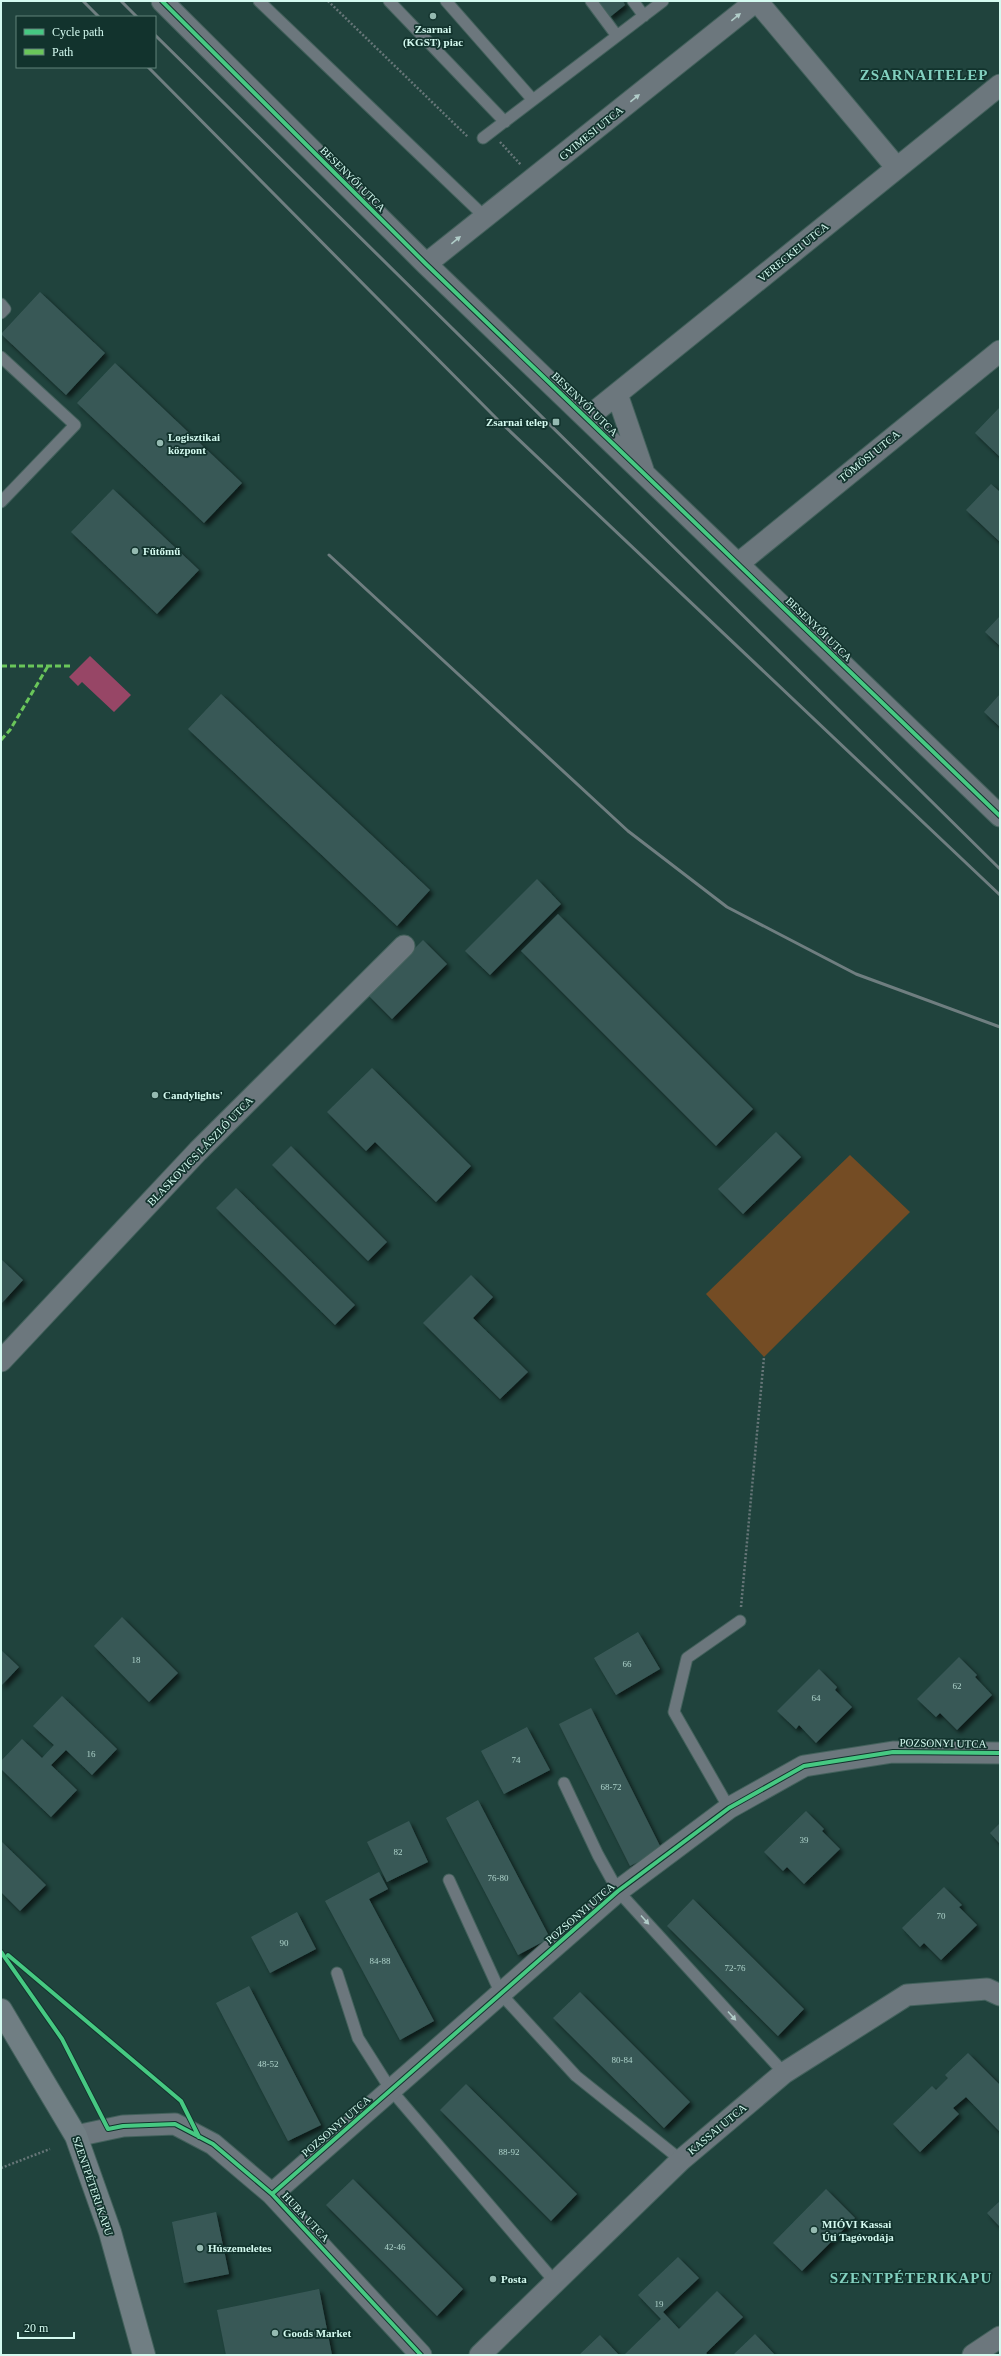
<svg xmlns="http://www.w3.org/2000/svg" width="1001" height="2356" font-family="'Times New Roman',serif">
	<defs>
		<filter id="shadow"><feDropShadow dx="3.5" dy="3.5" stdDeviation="2" flood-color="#0009"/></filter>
	</defs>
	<rect width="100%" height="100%" fill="#20433d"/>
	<!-- green -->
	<path fill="#744c24" d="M850,1155l60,57 -146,145 -58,-63z"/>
	<!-- water -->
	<path fill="#974666" d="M90,656l41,39 -17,17 -32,-30 -4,4 -9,-9z"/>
	<!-- building -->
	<path fill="#395957" filter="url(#shadow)" d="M598,1h25l2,4 -15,12z
		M40,292l65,61 -39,42 -65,-61z
		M115,363l127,120 -38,40 -127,-120z
		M1000,407v50l-25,-24z
		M991,484l9,8v50l-34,-32z
		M113,489l86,81 -42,44 -86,-82z
		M1000,616v30l-15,-14z
		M221,694l209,196 -33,36 -209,-197z
		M1000,694v33l-16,-15z
		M537,879l24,25 -71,71 -25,-24z
		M558,914l195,195 -37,37 -195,-195z
		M423,940l24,24 -55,55 -24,-24z
		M372,1068l99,98 -35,36 -61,-60 -9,9 -39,-39z
		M776,1132l25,25 -58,57 -25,-25z
		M291,1146l96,96 -19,19 -96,-96z
		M236,1188l119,117 -20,20 -119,-117z
		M1,1259l22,21 -22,24z
		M471,1275l22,22 -20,21 55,54 -28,27 -77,-76z
		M122,1617l56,56 -29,29 -55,-56z
		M638,1632l22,37 -44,26 -22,-37z
		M1,1650l18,17 -18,19z
		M959,1657l18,18 -2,2 17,18 -35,35 -17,-17 -4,4 -19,-18z
		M819,1669l18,18 -2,3 17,17 -36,36 -17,-18 -3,4 -19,-18z
		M62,1696l55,53 -25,26 -26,-25 -15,15 26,25 -26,27 -50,-48v-8l21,-22 20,19 12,-13 -21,-19z
		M591,1708l71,142 -32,16 -71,-142z
		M527,1727l23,43 -46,24 -23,-43z
		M478,1800l72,138 -32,17 -72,-137z
		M806,1811l18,18 -2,2 18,18 -36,35 -17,-17 -4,4 -19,-19z
		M409,1821l19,41 -41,20 -20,-40z
		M1000,1823v21l-10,-11z
		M1,1841l45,44 -26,26 -19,-19z
		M379,1872l9,17 -19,10 65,122 -34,19 -75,-139z
		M944,1887l18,18 -3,2 18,18 -36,35 -17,-17 -4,4 -18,-19z
		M693,1899l111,110 -26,27 -111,-110z
		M297,1912l19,37 -46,24 -19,-36z
		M249,1986l72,139 -33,16 -72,-138z
		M580,1992l110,110 -26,26 -111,-110z
		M968,2053l32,32v47l-34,-35 -13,11 6,6 -39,38 -27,-28 39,-38 4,4 12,-12 -3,-3z
		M466,2084l111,110 -26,27 -111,-111z
		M353,2179l110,110 -26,27 -111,-111z
		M826,2189l29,29 -53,53 -29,-28z
		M1000,2201v26l-13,-14z
		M216,2212l13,62 -45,9 -12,-61z
		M678,2257l21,21 -36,34 16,17 38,-38 26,26 -37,36 2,2h-84l37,-36 -23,-24z
		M319,2289l13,66h-106l-9,-45z
		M755,2334l20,21h-42z
		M600,2335l19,20h-40z"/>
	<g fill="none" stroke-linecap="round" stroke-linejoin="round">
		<!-- lane casing -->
		<g stroke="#43615c" stroke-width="13">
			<path id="lane" d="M259,1l226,216
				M389,1l116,121
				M446,1l87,99
				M591,1l26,35
				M633,1l11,15
				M483,138l180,-137
				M1,304l4,5 -4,4
				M1,357l74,68 -74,77
				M564,1783l34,72 20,36 166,182
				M729,1808l-55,-96 13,-54 53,-37
				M449,1880l52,114 75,82 105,84
				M337,1973l21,65 33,52 164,192"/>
		</g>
		<!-- street casing -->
		<g stroke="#43615c" stroke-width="23">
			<path id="street" d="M162,1l264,263 574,552
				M757,1l140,167
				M426,264l330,-263
				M617,394l26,76
				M587,418l413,-333
				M739,563l261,-212
				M1,1361l197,-210 206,-205
				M76,2136l47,-10 52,-2 38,20 59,50 149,161
				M272,2194l346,-303 111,-83 75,-42 89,-14 107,1
				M480,2355l201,-195 103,-87 123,-78 80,-6 13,6
				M973,2355l27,-18"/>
		</g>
		<!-- primary casing -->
		<g stroke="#43615c" stroke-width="24">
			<path id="primary" d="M1,2010l75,126 34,96 34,123"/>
		</g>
		<!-- path -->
		<path stroke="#667678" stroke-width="2.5" stroke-dasharray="2 2" stroke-linecap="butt" d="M328,1l140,136
			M500,142l21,23
			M741,1607l23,-250
			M1,2168l49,-19"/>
		<!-- lane -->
		<use href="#lane" stroke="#6c777d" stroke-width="11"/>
		<!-- street -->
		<use href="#street" stroke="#6c777d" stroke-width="21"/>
		<!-- primary -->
		<use href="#primary" stroke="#707e83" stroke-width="22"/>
		<!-- rail -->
		<path stroke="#6f7e80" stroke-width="3" d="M83,1l16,16
			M121,1l16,16
			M155,35l845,834
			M148,67l349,352 503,476
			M329,555l299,276 99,76 129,67 144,53"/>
		<!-- quiet -->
		<path stroke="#6ac65a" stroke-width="3" stroke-dasharray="6 3" stroke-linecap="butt" d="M1,666h70
			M1,740l9,-10 38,-64"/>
		<!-- cycleway casing -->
		<g stroke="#12332d" stroke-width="6">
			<path id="cycleway" d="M162,1l264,263 574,552
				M1,1952l61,87 46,90 15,-3 52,-2 38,20 59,50 149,161
				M8,1955l173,146 18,36
				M272,2194l346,-303 111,-83 75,-42 89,-14 107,1"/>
		</g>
		<!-- cycleway -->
		<use href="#cycleway" stroke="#46c982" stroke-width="4"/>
	</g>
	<!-- one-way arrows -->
	<defs><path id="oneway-solid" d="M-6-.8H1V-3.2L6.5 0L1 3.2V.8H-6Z"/></defs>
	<g fill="#b0ccc8">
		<use href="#oneway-solid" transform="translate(736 17) rotate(-39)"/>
		<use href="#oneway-solid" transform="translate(635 98) rotate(-39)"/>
		<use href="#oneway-solid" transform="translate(456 240) rotate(-39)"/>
		<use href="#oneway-solid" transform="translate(645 1920) rotate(48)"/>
		<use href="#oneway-solid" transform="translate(732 2016) rotate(48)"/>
	</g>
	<!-- markers -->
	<g fill="#95bab1" stroke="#12332d" stroke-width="1.5">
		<circle cx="433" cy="16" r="4"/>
		<rect x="552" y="418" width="8" height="8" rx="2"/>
		<circle cx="160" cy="443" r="4"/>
		<circle cx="135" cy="551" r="4"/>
		<circle cx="155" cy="1095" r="4"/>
		<circle cx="814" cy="2230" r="4"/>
		<circle cx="200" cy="2248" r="4"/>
		<circle cx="493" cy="2279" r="4"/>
		<circle cx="275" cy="2333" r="4"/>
	</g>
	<g text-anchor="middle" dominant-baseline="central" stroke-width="3.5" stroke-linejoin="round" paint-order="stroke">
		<!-- number labels -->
		<g font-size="9" fill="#add2ca">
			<text x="136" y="1660">18</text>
			<text x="627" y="1664">66</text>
			<text x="957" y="1686">62</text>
			<text x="816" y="1698">64</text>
			<text x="91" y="1754">16</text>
			<text x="516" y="1760">74</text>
			<text x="611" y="1787">68-72</text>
			<text x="804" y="1840">39</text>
			<text x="398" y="1852">82</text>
			<text x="498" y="1878">76-80</text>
			<text x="941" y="1916">70</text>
			<text x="284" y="1943">90</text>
			<text x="380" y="1961">84-88</text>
			<text x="735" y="1968">72-76</text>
			<text x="622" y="2060">80-84</text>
			<text x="268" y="2064">48-52</text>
			<text x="509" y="2152">88-92</text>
			<text x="395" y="2247">42-46</text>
			<text x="659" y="2304">19</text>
		</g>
		<!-- poi labels -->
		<g font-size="11" font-weight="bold" fill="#d4faf0" stroke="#12332d" text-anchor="start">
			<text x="433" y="29" text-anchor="middle">Zsarnai<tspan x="433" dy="13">(KGST) piac</tspan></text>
			<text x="548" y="422" text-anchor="end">Zsarnai telep</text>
			<text x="168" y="437">Logisztikai<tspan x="168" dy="13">központ</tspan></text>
			<text x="143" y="551">Fűtőmű</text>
			<text x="163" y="1095">Candylights'</text>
			<text x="822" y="2224">MIÓVI Kassai<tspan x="822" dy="13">Úti Tagóvodája</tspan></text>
			<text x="208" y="2248">Húszemeletes</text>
			<text x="501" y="2279">Posta</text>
			<text x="283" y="2333">Goods Market</text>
		</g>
		<!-- street labels -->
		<g font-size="11" fill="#d4faf0" stroke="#12332d">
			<text transform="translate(591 133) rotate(-39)">GYIMESI UTCA</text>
			<text transform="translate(353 179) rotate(45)">BESENYŐI UTCA</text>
			<text transform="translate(793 252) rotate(-39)">VERECKEI UTCA</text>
			<text transform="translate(585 404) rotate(44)">BESENYŐI UTCA</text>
			<text transform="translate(869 456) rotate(-39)">TÖMÖSI UTCA</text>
			<text transform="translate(819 629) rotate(44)">BESENYŐI UTCA</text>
			<text transform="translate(200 1151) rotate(-46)">BLASKOVICS LÁSZLÓ UTCA</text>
			<text transform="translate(943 1743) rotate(1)">POZSONYI UTCA</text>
			<text transform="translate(580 1913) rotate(-41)">POZSONYI UTCA</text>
			<text transform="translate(336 2126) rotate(-41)">POZSONYI UTCA</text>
			<text transform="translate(717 2129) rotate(-40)">KASSAI UTCA</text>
			<text transform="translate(93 2186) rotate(71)">SZENTPÉTERI KAPU</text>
			<text transform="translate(306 2217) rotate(47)">HUBA UTCA</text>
		</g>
		<!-- district labels -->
		<g font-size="15" font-weight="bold" letter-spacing="1" fill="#82d0bf" stroke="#12332d">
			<text x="924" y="75">ZSARNAITELEP</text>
			<text x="911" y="2278">SZENTPÉTERIKAPU</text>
		</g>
	</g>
	<!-- border -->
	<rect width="1001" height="2356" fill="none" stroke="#d4faf0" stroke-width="4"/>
	<!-- legend -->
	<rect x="16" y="16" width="140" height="52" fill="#12332d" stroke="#60837b"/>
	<rect x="24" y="29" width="20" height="6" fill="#46c982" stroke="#60837b"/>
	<text x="52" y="36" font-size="12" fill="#d4faf0">Cycle path</text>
	<rect x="24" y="49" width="20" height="6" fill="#6ac65a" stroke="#60837b"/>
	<text x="52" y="56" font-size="12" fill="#d4faf0">Path</text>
	<!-- scale -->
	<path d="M18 2332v6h56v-6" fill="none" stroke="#d4faf0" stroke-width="2"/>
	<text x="24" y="2332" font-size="12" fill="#d4faf0" stroke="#12332d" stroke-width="3" paint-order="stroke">20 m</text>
</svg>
